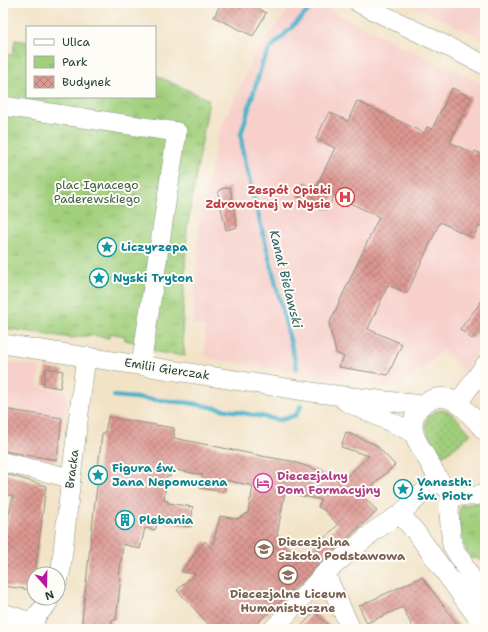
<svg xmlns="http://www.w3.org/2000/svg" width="488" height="632" font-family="'Shantell Sans',sans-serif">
	<defs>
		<pattern id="grass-dots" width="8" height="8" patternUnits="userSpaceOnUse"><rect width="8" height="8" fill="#a1cf7c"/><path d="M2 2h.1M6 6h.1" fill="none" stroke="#83a966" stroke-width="1.8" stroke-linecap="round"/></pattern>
		<pattern id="park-tufts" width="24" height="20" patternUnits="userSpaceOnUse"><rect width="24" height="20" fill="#a1cf7c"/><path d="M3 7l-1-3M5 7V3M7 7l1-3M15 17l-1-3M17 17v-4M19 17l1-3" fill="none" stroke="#83a966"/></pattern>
		<pattern id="building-cross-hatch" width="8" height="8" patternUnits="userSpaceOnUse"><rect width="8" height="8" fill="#dd9791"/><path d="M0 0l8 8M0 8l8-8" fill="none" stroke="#b37c77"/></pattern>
	</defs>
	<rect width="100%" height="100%" fill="#fdfcf7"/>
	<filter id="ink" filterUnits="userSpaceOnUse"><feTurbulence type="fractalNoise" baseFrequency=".025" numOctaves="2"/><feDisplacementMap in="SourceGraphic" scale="8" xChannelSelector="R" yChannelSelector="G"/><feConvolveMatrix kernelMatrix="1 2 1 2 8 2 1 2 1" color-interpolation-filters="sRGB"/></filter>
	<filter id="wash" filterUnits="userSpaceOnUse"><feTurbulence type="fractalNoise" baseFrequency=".012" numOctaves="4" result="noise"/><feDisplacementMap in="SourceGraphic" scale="16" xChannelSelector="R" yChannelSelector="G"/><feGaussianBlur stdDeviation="0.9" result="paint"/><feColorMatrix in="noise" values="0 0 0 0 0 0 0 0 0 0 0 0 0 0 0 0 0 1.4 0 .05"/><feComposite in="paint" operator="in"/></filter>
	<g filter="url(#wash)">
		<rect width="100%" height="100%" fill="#f2e3c7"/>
		<!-- built -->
		<path fill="#f7d0cb" d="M293,3h21l171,83v257l-22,28 -19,-21 -46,38 -187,-29 -7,-4 1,-28 -12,-2 6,-101 20,-92 36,-78z
			M408,3h77v37z
			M3,361l37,6 -3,20 30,5 -9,69 -55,-8z"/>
		<!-- grass -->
		<path fill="url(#grass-dots)" stroke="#608658" d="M440,410c14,1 22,15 31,24l-14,12 -15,10c-9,-14 -30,-38 -2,-46z"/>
		<!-- park -->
		<path fill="url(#park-tufts)" stroke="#608658" d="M15,40l12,2v55h128v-22l54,25 -22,128 -5,107 3,21 -28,-4 -17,-9 -15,-3v-4l-15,-3 -1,5 -17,-3 -20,3 -69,-10v-274l10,1z
			M485,502v60l-9,-4 -6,1c-7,-17 -16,-36 -9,-54z"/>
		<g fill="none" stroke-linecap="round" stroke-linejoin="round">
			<!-- stream -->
			<path stroke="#4cb2cb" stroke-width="4.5" d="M297,368l-54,-214 -2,-20 22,-73 7,-12 45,-45
				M114,396l76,7 90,17 16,-5 5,-9"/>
		</g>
		<g id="blocks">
			<!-- building -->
			<path fill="url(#building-cross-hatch)" fill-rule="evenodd" d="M221,3h39l-3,5 9,5 -13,23 -39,-19z
				M452,88l19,9 -21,45 24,12 1,-3 10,5v64l-3,7 -3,-1 -6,12 -33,-16 -33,71 -19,-8 -20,44 34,15 -14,31 -49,-8 5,-10 -8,-4 -7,-29 50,-107 -45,-22 -7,15 -30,-14 5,-13 13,6 20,-41 -19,-9 13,-27 19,9 9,-20 67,32 3,-6 5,2z
				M230,187l7,40 -11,3 -8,-37 3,-4z
				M485,297v26l-13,16 -12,-10z
				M46,368l17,3 -3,17 -17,-3z
				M3,409l59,9 -5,42 -54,-9z
				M108,417l66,11v10l93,19 24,4 21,7 30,13 27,-25 -28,-9 5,-15 30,13 19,20 -33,30 15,16 -59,54 -15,16 -42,38 -8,10h-40l-36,-39 18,-16 -14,-2 24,-31 7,7 8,-32 17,3 11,-6 2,-14 2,-1 -1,-1 2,-11 -27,-6 -2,12 -24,-4 3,-13 -32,-6 -1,8 -3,-1 -3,24 4,1v2l25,4 -2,20 -33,-5 -3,8 -10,-2 -5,21 -17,-5 -4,34h2l-5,42h-4l-1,9h-30l14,-128 5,-35 -2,1 4,-33 3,-1zM285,492l36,8 -3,7 6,3 14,15 -34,32 -5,-6 -3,4 -19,-20z
				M3,473l43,13 -13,104 -30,-4v-45l10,-45 -10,-2z
				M422,577l39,52h-48l-10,-22 -36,16 -8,-17z
				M314,612l19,17h-34z"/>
		</g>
	</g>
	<g filter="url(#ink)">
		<use href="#blocks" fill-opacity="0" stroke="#88907e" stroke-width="1"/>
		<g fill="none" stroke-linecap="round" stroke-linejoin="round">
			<!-- minor casing -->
			<g stroke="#88907e" stroke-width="20">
				<path id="minor" d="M359,3l126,62
					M3,106l174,26 -36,233
					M3,344l315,49 103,12
					M345,401l59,27 10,6
					M458,403l27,-38
					M485,431c-8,-8 -18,-22 -28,-28 -19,-14 -45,1 -44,24 0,10 7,19 12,28 10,17 19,43 43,41 7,0 11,0 17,-4
					M3,462l68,16
					M450,492l-1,22 3,31 27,46 6,15
					M400,514l18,21 67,93
					M325,573l26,56
					M58,581l3,-12 10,-91 15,-122
					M3,613l28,9 6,7
					M31,622l16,-18 3,-6
					M273,629l52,-56 49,-42 26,-17 38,-35"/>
			</g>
			<!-- minor -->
			<use href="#minor" stroke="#fff" stroke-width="19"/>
		</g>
	</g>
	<!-- icons -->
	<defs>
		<g id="hospital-ring" transform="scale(1)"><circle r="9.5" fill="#fdfcf7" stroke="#e0444e" stroke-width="1.5"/><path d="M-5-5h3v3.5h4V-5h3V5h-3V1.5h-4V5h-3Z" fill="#e0444e"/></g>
		<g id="sight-ring" transform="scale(1)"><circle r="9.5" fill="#fdfcf7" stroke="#0f9aa8" stroke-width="1.5"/><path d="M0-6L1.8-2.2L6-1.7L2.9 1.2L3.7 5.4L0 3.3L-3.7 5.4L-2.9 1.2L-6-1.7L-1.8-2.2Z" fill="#0f9aa8"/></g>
		<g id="hotel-ring" transform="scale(1)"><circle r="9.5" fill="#fdfcf7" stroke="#d1479c" stroke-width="1.5"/><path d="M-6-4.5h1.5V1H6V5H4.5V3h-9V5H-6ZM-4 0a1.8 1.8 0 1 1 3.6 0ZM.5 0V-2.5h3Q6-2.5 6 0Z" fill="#d1479c"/></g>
		<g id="building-ring" transform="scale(1)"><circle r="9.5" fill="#fdfcf7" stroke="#0f9aa8" stroke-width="1.5"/><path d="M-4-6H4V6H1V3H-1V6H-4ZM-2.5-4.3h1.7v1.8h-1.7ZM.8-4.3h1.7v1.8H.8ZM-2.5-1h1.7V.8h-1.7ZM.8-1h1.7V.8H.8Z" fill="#0f9aa8"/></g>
		<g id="school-ring" transform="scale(1)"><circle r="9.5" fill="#fdfcf7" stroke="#8d6e63" stroke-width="1.5"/><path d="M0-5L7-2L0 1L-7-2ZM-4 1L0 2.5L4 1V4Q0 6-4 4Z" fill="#8d6e63"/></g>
	</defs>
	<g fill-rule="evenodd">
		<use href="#hospital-ring" x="345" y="197"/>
		<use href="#sight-ring" x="107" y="247"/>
		<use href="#sight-ring" x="99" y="278"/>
		<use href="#sight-ring" x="98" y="475"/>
		<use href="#hotel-ring" x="263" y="483"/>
		<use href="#sight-ring" x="403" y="489"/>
		<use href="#building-ring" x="125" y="520"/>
		<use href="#school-ring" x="264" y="549"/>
		<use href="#school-ring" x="288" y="575"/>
	</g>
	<g text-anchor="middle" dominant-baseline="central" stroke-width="4" stroke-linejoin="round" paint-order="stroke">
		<!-- park labels -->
		<g font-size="12" fill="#406246" stroke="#fdfcf7">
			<text x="97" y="185">plac Ignacego<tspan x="97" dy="14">Paderewskiego</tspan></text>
		</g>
		<!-- health labels -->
		<g font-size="12" font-weight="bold" fill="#be3a42" stroke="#fdfcf7" text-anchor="end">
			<text x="331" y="190">Zespół Opieki<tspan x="331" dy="14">Zdrowotnej w Nysie</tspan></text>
		</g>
		<!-- culture labels -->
		<g font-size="12" font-weight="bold" fill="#0d838f" stroke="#fdfcf7" text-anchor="start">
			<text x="121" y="247">Liczyrzepa</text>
			<text x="113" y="278">Nyski Tryton</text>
			<text x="112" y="468">Figura św.<tspan x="112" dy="14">Jana Nepomucena</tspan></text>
			<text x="417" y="482">Vanesth:<tspan x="417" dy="14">Św. Piotr</tspan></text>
			<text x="139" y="520">Plebania</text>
		</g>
		<!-- street labels -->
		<g font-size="12" fill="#1f3d34" stroke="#fdfcf7">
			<text transform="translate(167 369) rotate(9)">Emilii Gierczak</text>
			<text transform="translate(72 469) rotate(-83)">Bracka</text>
		</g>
		<!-- hotel labels -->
		<g font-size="12" font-weight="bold" fill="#b23c85" stroke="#fdfcf7" text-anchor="start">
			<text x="277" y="476">Diecezjalny<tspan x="277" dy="14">Dom Formacyjny</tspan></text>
		</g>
		<!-- education labels -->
		<g font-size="12" font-weight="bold" fill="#785e54" stroke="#fdfcf7" text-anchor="start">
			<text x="278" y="542">Diecezjalna<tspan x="278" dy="14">Szkoła Podstawowa</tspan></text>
			<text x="288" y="594" text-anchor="middle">Diecezjalne Liceum<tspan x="288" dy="14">Humanistyczne</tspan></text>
		</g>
		<!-- water labels -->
		<g font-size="13" font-style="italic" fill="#2c6061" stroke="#fdfcf7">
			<text transform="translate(286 279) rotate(76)">Kanał Bielawski</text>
		</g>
	</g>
	<!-- margin -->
	<rect width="488" height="632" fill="none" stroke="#fdfcf7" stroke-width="16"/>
	<!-- legend -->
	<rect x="26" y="26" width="130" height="72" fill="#fdfcf7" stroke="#a4b0a9"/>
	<rect x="34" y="39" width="20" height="6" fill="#ffffff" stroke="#a4b0a9"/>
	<text x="62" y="46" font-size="12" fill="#1f3d34">Ulica</text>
	<rect x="34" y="56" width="20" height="12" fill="url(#park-tufts)" stroke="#a4b0a9"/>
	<text x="62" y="66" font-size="12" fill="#1f3d34">Park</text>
	<rect x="34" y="76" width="20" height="12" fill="url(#building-cross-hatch)" stroke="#a4b0a9"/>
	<text x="62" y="86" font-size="12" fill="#1f3d34">Budynek</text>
	<!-- north arrow -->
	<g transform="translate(46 586) rotate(160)"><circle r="19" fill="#fdfcf7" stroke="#a4b0a9"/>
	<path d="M0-3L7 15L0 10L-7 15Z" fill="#b5179e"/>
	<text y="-6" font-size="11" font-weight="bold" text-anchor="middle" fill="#1f3d34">N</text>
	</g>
</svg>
